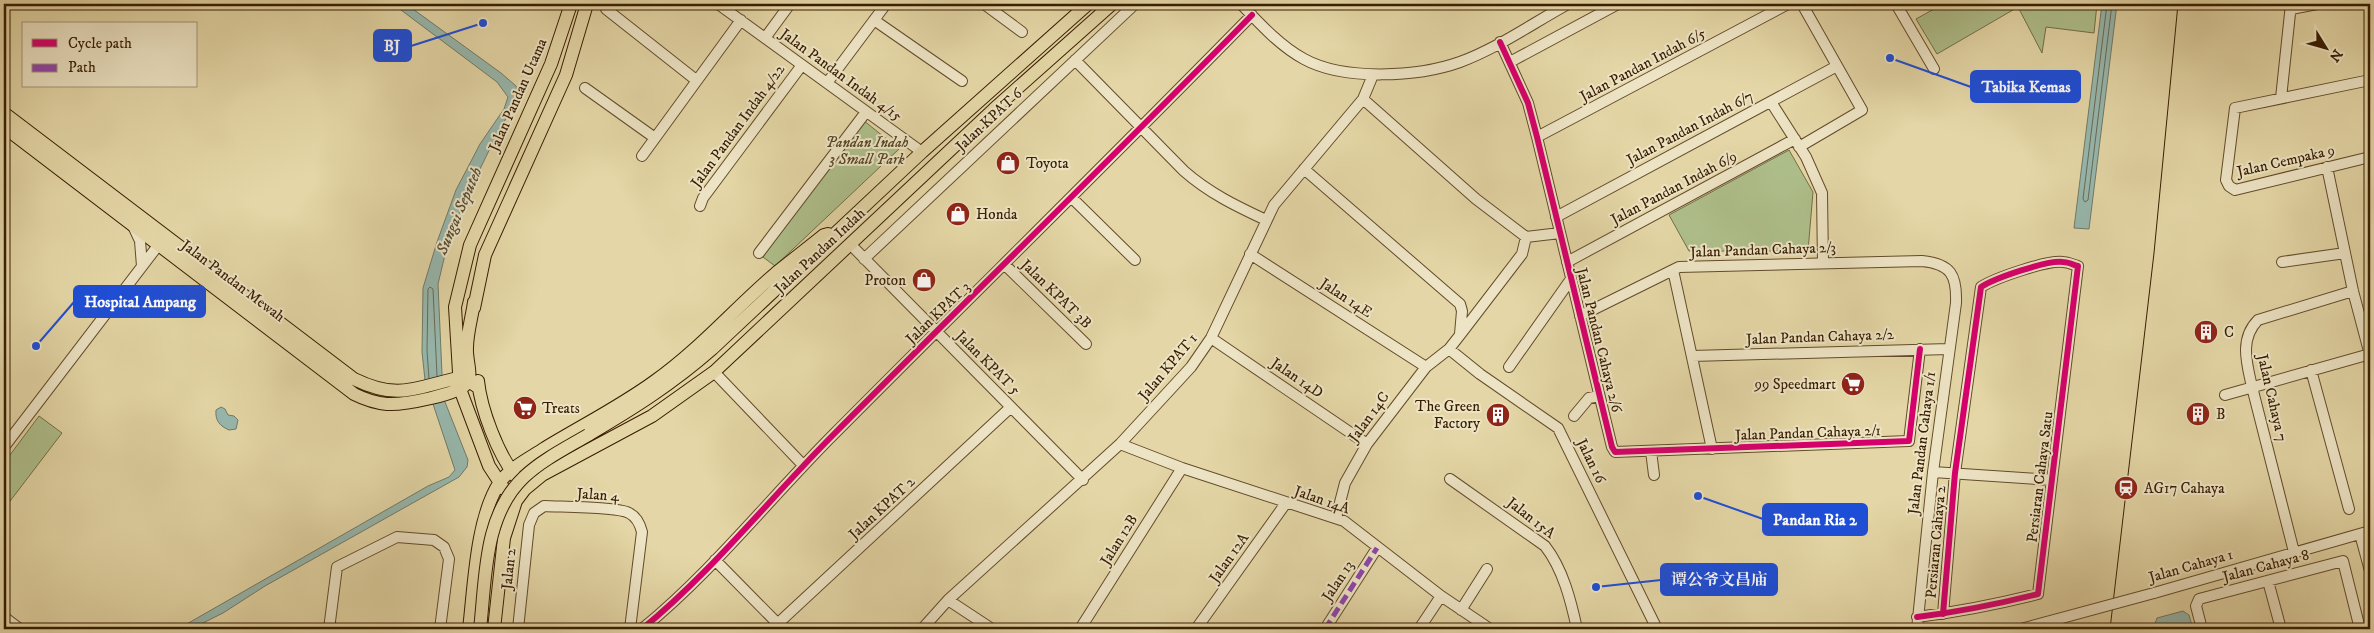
<svg xmlns="http://www.w3.org/2000/svg" width="2374" height="633" font-family="'IM FELL DW Pica','Noto Serif SC',serif">
	<rect width="100%" height="100%" fill="#e4d6a6"/>
	<filter id="stains"><feTurbulence type="fractalNoise" baseFrequency=".004" numOctaves="4"/><feColorMatrix values="0 0 0 0 .2 0 0 0 0 .09 0 0 0 0 .02 0 0 0 .5 -.17"/></filter>
	<radialGradient id="worn" r=".72"><stop offset=".6" stop-color="#630" stop-opacity="0"/><stop offset="1" stop-color="#630" stop-opacity=".3"/></radialGradient>
	<!-- green -->
	<path fill="#aebf8b" stroke="#736e46" d="M1943,4h154l-3,29 -48,-6 -4,26 -24,-46 -81,47 -21,-35z
		M863,120l36,29 -124,117 -12,-9z
		M1789,150l24,42 -5,59h-119l-20,-36z
		M39,416l23,17 -58,76v-46z"/>
	<!-- water -->
	<path fill="#97b8ae" stroke="#717a68" d="M393,4h13l95,69 15,13 4,9 -22,37 -35,72 -14,34 -11,46 5,113 25,63 -1,7 -8,10 -194,109 -42,27 -32,16h-13l250,-143 21,-9 6,-7 -30,-90 -3,-28 1,-64 14,-46 19,-52 24,-46 24,-35 4,-12 -11,-15z
		M2102,4h15l-28,225 -15,-1z
		M221,407l4,2 3,6 6,1 4,4 -2,9 -7,1c-9,-4 -14,-9 -13,-20z
		M2183,611l6,4 4,14h-40l4,-11z"/>
	<g fill="none" stroke-linecap="round" stroke-linejoin="round">
		<!-- shore -->
		<path stroke="#686a57" stroke-width="1" d="M2107,4l-24,195 2,3 3,-2 24,-196
			M429,378l-2,-27 1,-62 2,-2 3,2 4,87"/>
		<!-- minor casing -->
		<g stroke="#634b2a" stroke-width="12">
			<path id="minor" d="M718,4l204,148
				M984,4l38,28
				M1241,4c18,19 39,42 63,55 40,22 114,18 156,3 38,-14 73,-39 108,-58
				M1896,4l38,65
				M606,9l90,71
				M2291,9l26,-5
				M874,20l88,61
				M765,38l25,-34
				M1500,42l28,61 9,34 75,310 3,5 294,-11 11,-92
				M1075,60l109,111c25,22 52,35 82,49
				M1510,62l108,-58
				M2370,80l-135,28 -9,72 3,6 6,4 135,-33
				M827,83l59,-79
				M585,88l70,50
				M2281,98l10,-94
				M1363,99l113,100 50,38
				M1771,102l35,55 16,36 1,70
				M1537,137l251,-133
				M1799,147l63,-37 -60,-106
				M642,156l99,-136
				M2327,167l26,124 17,64
				M1304,169l156,135 2,7 -2,23
				M1072,198l63,62
				M700,206l3,-8 99,-133
				M1556,217l281,-151
				M133,226l7,15 2,25
				M851,245l232,235
				M759,253l107,-141
				M1250,254l176,113
				M864,259l271,-255
				M1567,262l228,-123
				M2282,262l63,-9
				M1005,265l81,79
				M1673,270l39,179
				M1580,316l99,-49 243,-6c29,3 35,14 34,42l-23,169 -16,157
				M1211,338l156,106
				M1449,349l31,25 78,54 99,201
				M1692,356l257,-7
				M1509,367l62,-88
				M2311,370l38,139
				M714,372l89,93
				M2225,395l145,-41
				M1574,416l15,-18 10,-2
				M1120,444l62,24 162,53 97,75 49,33
				M4,447l159,-208
				M1651,451l3,24
				M1933,472l119,8
				M1450,479l95,67c18,23 26,55 32,83
				M1336,518l9,-35 22,-39 59,-77 23,-18 11,-14 62,-81 4,-17 34,-4
				M2360,534l10,37
				M2294,552l-42,-165c-5,-23 -13,-48 6,-67l95,-29
				M715,560l63,64
				M2268,581l13,48
				M2154,593l216,-62
				M948,600l44,29
				M1461,610l26,-41
				M4,617l16,12
				M1917,617c41,-5 81,-13 121,-23l40,-328c-4,-1 -10,-4 -15,-4 -16,-2 -68,16 -82,25l-26,186 -12,141
				M329,629l8,-62 60,-30 37,3 10,7 5,12 -9,70
				M518,629l11,-104 5,-12 10,-7c17,1 74,1 85,7 8,4 11,11 13,19l-12,97
				M642,629c70,-57 128,-131 192,-195 139,-140 280,-278 418,-419
				M772,629l239,-222
				M922,629l26,-29 172,-156 71,-77 20,-29 63,-133 89,-106 10,-24
				M1080,629l102,-161
				M1196,629l90,-126
				M1325,629l52,-81
				M1419,629l22,-33
				M2202,629l-6,-23 3,-7 144,-38 17,68"/>
		</g>
		<!-- major casing -->
		<g stroke="#381d00" stroke-width="14">
			<path id="major" d="M4,113l350,266c47,23 63,7 109,-2l16,11
				M4,127l350,267c10,5 22,9 33,10 15,1 73,-9 81,-22 4,-9 -2,-24 -1,-34 0,-15 5,-31 7,-46
				M474,308l11,-53 81,-180 21,-71
				M478,381c3,29 20,73 38,96
				M588,435c46,-27 84,-51 124,-86l210,-197 166,-148
				M504,489l-15,-23 -29,-77 -5,-82 15,-62 81,-181 20,-60
				M469,629c5,-41 7,-112 31,-147 11,-15 30,-24 45,-34 36,-22 76,-42 110,-67 45,-32 80,-73 121,-108 16,-13 32,-25 48,-38l4,-1
				M494,629l10,-91 12,-37 9,-12 17,-14 110,-59 62,-44 280,-263 118,-105"/>
		</g>
		<!-- minor -->
		<use href="#minor" stroke="#ede4c5" stroke-width="10"/>
		<!-- major -->
		<use href="#major" stroke="#e4d6a6" stroke-width="12"/>
		<!-- tram -->
		<path stroke="#381d00" stroke-width="1" d="M2110,629l44,-376 24,-249"/>
		<!-- minor-bridge casing -->
		<g stroke="#634b2a" stroke-width="12" stroke-linecap="butt">
			<path id="minor-bridge" d="M2021,629l133,-36"/>
		</g>
		<!-- major-bridge casing -->
		<g stroke="#381d00" stroke-width="14" stroke-linecap="butt">
			<path id="major-bridge" d="M480,629c6,-51 3,-113 44,-152 18,-17 42,-29 64,-42"/>
		</g>
		<!-- minor-bridge -->
		<use href="#minor-bridge" stroke="#ede4c5" stroke-width="10"/>
		<!-- major-bridge -->
		<use href="#major-bridge" stroke="#e4d6a6" stroke-width="12"/>
		<!-- quiet -->
		<path stroke="#8e44ad" stroke-width="5" stroke-dasharray="10 5" stroke-linecap="butt" d="M1325,629l52,-81"/>
		<!-- cycleway casing -->
		<g stroke="#ede4c5" stroke-width="9">
			<path id="cycleway" d="M1500,42l28,61 9,34 75,310 3,5 294,-11 11,-92
				M1917,617c41,-5 81,-13 121,-23l40,-328c-4,-1 -10,-4 -15,-4 -16,-2 -68,16 -82,25l-26,186 -12,141
				M642,629c70,-57 128,-131 192,-195 139,-140 280,-278 418,-419"/>
		</g>
		<!-- cycleway -->
		<use href="#cycleway" stroke="#d6006c" stroke-width="6"/>
	</g>
	<!-- icons -->
	<defs>
		<g id="shop-disc" transform="scale(1.25)"><circle r="9.5" fill="#8f2418" stroke="#ede4c5"/><path d="M-5-2.5h2.3a2.7 3.5 0 0 1 5.4 0H5L5.5 6h-11ZM-1.5-2.5h3a1.5 2.3 0 0 0-3 0Z" fill="#fff"/></g>
		<g id="building-disc" transform="scale(1.25)"><circle r="9.5" fill="#8f2418" stroke="#ede4c5"/><path d="M-4-6H4V6H1V3H-1V6H-4ZM-2.5-4.3h1.7v1.8h-1.7ZM.8-4.3h1.7v1.8H.8ZM-2.5-1h1.7V.8h-1.7ZM.8-1h1.7V.8H.8Z" fill="#fff"/></g>
		<g id="supermarket-disc" transform="scale(1.25)"><circle r="9.5" fill="#8f2418" stroke="#ede4c5"/><path d="M-6-5.5h2.5l.6 2H6L4.5 2H-2.5L-4.4-4H-6ZM-1.5 3.2a1.3 1.3 0 1 0 .1 0ZM3 3.2a1.3 1.3 0 1 0 .1 0Z" fill="#fff"/></g>
		<g id="station-disc" transform="scale(1.25)"><circle r="9.5" fill="#8f2418" stroke="#ede4c5"/><path d="M-3-6H3Q5-6 5-4V2Q5 4 3 4L4.5 6H3L1.5 4h-3L-3 6H-4.5L-3 4Q-5 4-5 2V-4Q-5-6-3-6ZM-3.5-4v3h7v-3ZM-3.5 1v1.5H-2V1ZM2 1v1.5H3.5V1Z" fill="#fff"/></g>
	</defs>
	<g fill-rule="evenodd">
		<use href="#shop-disc" x="1008" y="163"/>
		<use href="#shop-disc" x="958" y="214"/>
		<use href="#shop-disc" x="924" y="280"/>
		<use href="#building-disc" x="2206" y="332"/>
		<use href="#supermarket-disc" x="1853" y="384"/>
		<use href="#supermarket-disc" x="525" y="408"/>
		<use href="#building-disc" x="2198" y="414"/>
		<use href="#building-disc" x="1498" y="415"/>
		<use href="#station-disc" x="2126" y="488"/>
	</g>
	<g text-anchor="middle" dominant-baseline="central" stroke-width="4" stroke-linejoin="round" paint-order="stroke">
		<!-- street labels -->
		<g font-size="15" fill="#381d00" stroke="#ede4c5">
			<text transform="translate(1643 65) rotate(-28)">Jalan Pandan Indah 6/5</text>
			<text transform="translate(841 75) rotate(36)">Jalan Pandan Indah 4/15</text>
			<text transform="translate(518 95) rotate(-66)">Jalan Pandan Utama</text>
			<text transform="translate(989 120) rotate(-43)">Jalan KPAT 6</text>
			<text transform="translate(738 126) rotate(-54)">Jalan Pandan Indah 4/22</text>
			<text transform="translate(1690 128) rotate(-28)">Jalan Pandan Indah 6/7</text>
			<text transform="translate(2286 161) rotate(-13)">Jalan Cempaka 9</text>
			<text transform="translate(1674 188) rotate(-28)">Jalan Pandan Indah 6/9</text>
			<text transform="translate(1763 250) rotate(-2)">Jalan Pandan Cahaya 2/3</text>
			<text transform="translate(820 251) rotate(-43)">Jalan Pandan Indah</text>
			<text transform="translate(233 281) rotate(37)">Jalan Pandan Mewah</text>
			<text transform="translate(1056 294) rotate(44)">Jalan KPAT 3B</text>
			<text transform="translate(1346 298) rotate(33)">Jalan 14E</text>
			<text transform="translate(938 313) rotate(-44)">Jalan KPAT 3</text>
			<text transform="translate(1820 337) rotate(-2)">Jalan Pandan Cahaya 2/2</text>
			<text transform="translate(1599 340) rotate(76)">Jalan Pandan Cahaya 2/6</text>
			<text transform="translate(988 363) rotate(45)">Jalan KPAT 5</text>
			<text transform="translate(1168 367) rotate(-50)">Jalan KPAT 1</text>
			<text transform="translate(1297 378) rotate(34)">Jalan 14D</text>
			<text transform="translate(2272 398) rotate(77)">Jalan Cahaya 7</text>
			<text transform="translate(1369 417) rotate(-54)">Jalan 14C</text>
			<text transform="translate(1808 433) rotate(-2)">Jalan Pandan Cahaya 2/1</text>
			<text transform="translate(1922 443) rotate(-83)">Jalan Pandan Cahaya 1/1</text>
			<text transform="translate(1591 461) rotate(64)">Jalan 16</text>
			<text transform="translate(2040 477) rotate(-83)">Persiaran Cahaya Satu</text>
			<text transform="translate(598 495) rotate(4)">Jalan 4</text>
			<text transform="translate(1322 500) rotate(19)">Jalan 14A</text>
			<text transform="translate(882 508) rotate(-43)">Jalan KPAT 2</text>
			<text transform="translate(1531 518) rotate(38)">Jalan 15A</text>
			<text transform="translate(1119 540) rotate(-58)">Jalan 12B</text>
			<text transform="translate(1936 542) rotate(-85)">Persiaran Cahaya 2</text>
			<text transform="translate(1229 558) rotate(-55)">Jalan 12A</text>
			<text transform="translate(2191 566) rotate(-16)">Jalan Cahaya 1</text>
			<text transform="translate(2266 566) rotate(-15)">Jalan Cahaya 8</text>
			<text transform="translate(509 569) rotate(-84)">Jalan 2</text>
			<text transform="translate(1338 581) rotate(-57)">Jalan 13</text>
		</g>
		<!-- park labels -->
		<g font-size="15" font-style="italic" fill="#564623" stroke="#ede4c5">
			<text x="867" y="142">Pandan Indah<tspan x="867" dy="17">3 Small Park</tspan></text>
		</g>
		<!-- poi labels -->
		<g font-size="15" fill="#381d00" stroke="#ede4c5" text-anchor="start">
			<text x="1026" y="163">Toyota</text>
			<text x="976" y="214">Honda</text>
			<text x="906" y="280" text-anchor="end">Proton</text>
			<text x="2224" y="332">C</text>
			<text x="1836" y="384" text-anchor="end">99 Speedmart</text>
			<text x="1480" y="406" text-anchor="end">The Green<tspan x="1480" dy="17">Factory</tspan></text>
			<text x="542" y="408">Treats</text>
			<text x="2216" y="414">B</text>
			<text x="2144" y="488">AG17 Cahaya</text>
		</g>
		<!-- water labels -->
		<g font-size="16" font-style="italic" fill="#544c34" stroke="#ede4c5">
			<text transform="translate(459 211) rotate(-67)">Sungai Seputeh</text>
		</g>
	</g>
	<!-- callouts -->
	<path fill="none" stroke="#1d4ed8" stroke-width="2" d="M483 23L411 46M1890 58L1971 87M36 346L74 302M1698 496L1763 519M1596 587L1661 580"/>
	<g fill="#1d4ed8" stroke="#ede4c5" stroke-width="2">
		<circle cx="483" cy="23" r="5"/>
		<circle cx="1890" cy="58" r="5"/>
		<circle cx="36" cy="346" r="5"/>
		<circle cx="1698" cy="496" r="5"/>
		<circle cx="1596" cy="587" r="5"/>
	</g>
	<g fill="#1d4ed8" stroke="#1d4ed8" stroke-width="2">
		<rect x="374" y="30" width="37" height="31" rx="5"/>
		<rect x="1971" y="71" width="109" height="31" rx="5"/>
		<rect x="74" y="286" width="131" height="31" rx="5"/>
		<rect x="1763" y="504" width="104" height="31" rx="5"/>
		<rect x="1661" y="564" width="116" height="31" rx="5"/>
	</g>
	<g font-size="16" text-anchor="middle" font-weight="bold" fill="#fff">
		<text x="392" y="51">BJ</text>
		<text x="2026" y="92">Tabika Kemas</text>
		<text x="140" y="307">Hospital Ampang</text>
		<text x="1815" y="525">Pandan Ria 2</text>
		<text x="1719" y="585">谭公爷文昌庙</text>
	</g>
	<!-- margin -->
	<rect width="2374" height="633" fill="none" stroke="#e4d6a6" stroke-width="20"/>
	<rect x="5" y="5" width="2364" height="623" fill="none" stroke="#381d00" stroke-width="2.5"/>
	<rect x="10" y="10" width="2354" height="613" fill="none" stroke="#381d00"/>
	<!-- legend -->
	<rect x="22" y="22" width="175" height="65" fill="#ede4c5" stroke="#a59476"/>
	<rect x="32" y="39" width="25" height="8" fill="#d6006c" stroke="#a59476"/>
	<text x="68" y="48" font-size="15" fill="#381d00">Cycle path</text>
	<rect x="32" y="64" width="25" height="8" fill="#8e44ad" stroke="#a59476"/>
	<text x="68" y="72" font-size="15" fill="#381d00">Path</text>
	<!-- north arrow -->
	<g transform="translate(2326 48) rotate(127)" stroke="#ede4c5" stroke-width="4" paint-order="stroke">
	<path d="M0-4L9 19L0 12L-9 19Z" fill="#381d00"/>
	<text y="-8" font-size="14" font-weight="bold" text-anchor="middle" fill="#381d00">N</text>
	</g>
	<rect width="100%" height="100%" filter="url(#stains)"/>
	<rect width="100%" height="100%" fill="url(#worn)"/>
</svg>
